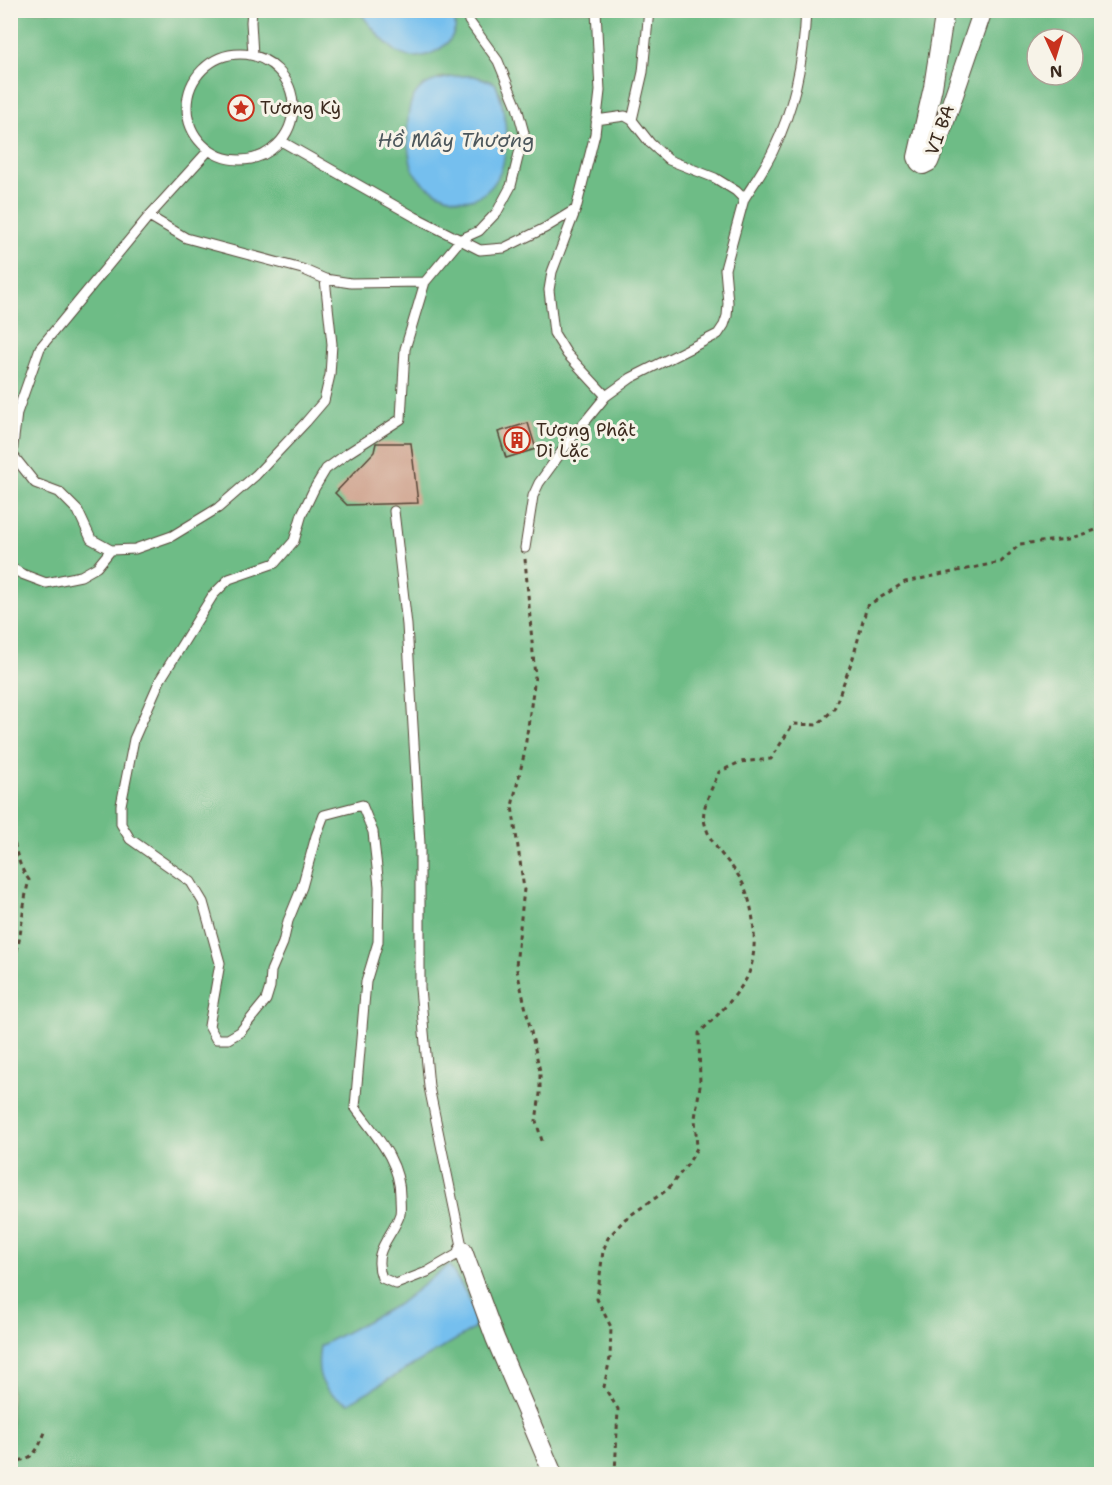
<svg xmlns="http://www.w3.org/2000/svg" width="1112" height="1485" font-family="'Shantell Sans',sans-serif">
	<rect width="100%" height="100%" fill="#f7f3e8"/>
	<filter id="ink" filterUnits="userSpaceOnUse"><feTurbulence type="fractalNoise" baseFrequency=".0167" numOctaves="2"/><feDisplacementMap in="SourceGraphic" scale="12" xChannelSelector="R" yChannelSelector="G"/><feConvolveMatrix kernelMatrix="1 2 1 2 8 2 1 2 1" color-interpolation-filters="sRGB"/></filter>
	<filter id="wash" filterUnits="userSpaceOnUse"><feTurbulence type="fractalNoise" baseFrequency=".008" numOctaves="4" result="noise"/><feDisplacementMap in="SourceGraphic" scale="24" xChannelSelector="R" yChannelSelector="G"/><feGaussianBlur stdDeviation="1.35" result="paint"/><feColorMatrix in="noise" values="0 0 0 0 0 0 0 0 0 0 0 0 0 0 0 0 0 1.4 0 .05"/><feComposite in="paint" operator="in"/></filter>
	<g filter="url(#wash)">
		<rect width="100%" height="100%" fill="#eae0bd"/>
		<!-- forest -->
		<path fill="#6ebc86" stroke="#547352" stroke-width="1.5" fill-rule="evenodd" d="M10,11h349l22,27 74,-9 -1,-18h647v1463h-1090zM1037,39h36v36h-36zM460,76h14l21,7 6,12 5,39 -69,58 -23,-20 25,-94z"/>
		<!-- water -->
		<path fill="#75bfee" stroke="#587486" stroke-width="1.5" d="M359,11h95c0,5 2,13 1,18 -5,20 -31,31 -49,27 -15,-3 -38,-33 -47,-45z
			M460,76h14l21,7c14,32 21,99 -20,115 -19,7 -55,-10 -62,-29 -6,-16 -6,-33 -5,-50 2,-35 22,-39 52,-43z
			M449,1265c10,18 31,43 25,64l-125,74c-28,-10 -34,-28 -29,-57l77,-41z"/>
		<g id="blocks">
			<!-- building -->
			<path fill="#cc9d87" d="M528,423l8,26 -30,9 -8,-26z
				M376,443h35l7,60 -71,2 -12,-12 39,-41z"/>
		</g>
	</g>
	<g filter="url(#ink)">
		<use href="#blocks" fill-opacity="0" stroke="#554536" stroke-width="1.5"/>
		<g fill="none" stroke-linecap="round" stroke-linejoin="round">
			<!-- lane casing -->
			<g stroke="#554536" stroke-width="11">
				<path id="lane" d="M252,10l-1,12 2,33
					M187 107a53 53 0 1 1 106 0a53 53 0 1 1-106 0Z
					M632,120l11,-48 6,-62
					M281,141l134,76 65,33 24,-2 41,-20 31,-19 19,-75 5,-43 -4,-81
					M209,150l-60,66 -109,132 -23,65 -5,41 23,29 24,9 19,19 13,28 20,11 24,-1 37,-13 46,-28 38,-33 50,-53 18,-21 6,-26 2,-31 -7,-65
					M744,199c10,-16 21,-31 29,-48 21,-43 31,-93 33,-141
					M576,209l-24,63 -3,18 5,43 13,21 39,42
					M149,216l37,22 116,31 23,10 26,4 74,-1
					M394,511l13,114 13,219v144l9,99 34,164 -36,21 -31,12 -14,-6c-11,-28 10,-40 18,-64 1,-6 0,-13 0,-18 0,-36 -25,-61 -45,-89l11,-125 12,-40 1,-56 -6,-54 -11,-27 -38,10 -8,21 -14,51 -14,34 -5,22 -12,28 -1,16 -4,13 -26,32 -12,7h-12l-7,-13 11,-63 -17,-61 -12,-20 -61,-43 -9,-15v-19l13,-66 26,-59 53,-85 16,-16 46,-16 19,-22 8,-27 12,-25 12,-20 22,-16 53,-34 4,-70 20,-67 36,-43 18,-8 18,-19 14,-26 13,-53 -7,-26 -19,-46 -29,-40 -3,-11
					M525,548l8,-52 6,-13 31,-43 36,-44 25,-18 87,-44 6,-9 3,-9 1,-13 -3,-34 19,-70 -8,-8 -21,-13 -46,-18 -19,-17 -18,-23 -7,-4 -29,4
					M10,567l12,7 24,9 35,-7 16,-9 14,-17"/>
			</g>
			<!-- street casing -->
			<g stroke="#554536" stroke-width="20">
				<path id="street" d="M945,10l-12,77 -16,70 2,5 4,3 6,-3 13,-32 41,-120
					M463,1251l32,87 58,136"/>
			</g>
			<!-- path -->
			<path stroke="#554536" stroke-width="3" stroke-dasharray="4.5 4.5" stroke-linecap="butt" d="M525,559l10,118 -11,78 -12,51 12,83 -8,77 24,105v23l-4,27 7,23
				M10,747l6,24 -6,17
				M10,826c6,20 6,37 19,54 -8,29 -6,63 -19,90
				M10,1005l3,4 -3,8
				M10,1462c25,-2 27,-11 36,-32
				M615,1474l3,-65 -14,-22 6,-29 1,-31 -14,-28 6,-48 5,-13 17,-19 42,-29 21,-26 9,-16 -2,-30 5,-32 -1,-53c17,-16 34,-33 46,-52 15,-24 10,-75 -3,-99 -11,-22 -32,-33 -38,-62 -3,-12 10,-36 15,-48l21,-10 31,-3 22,-35 24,1 17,-16 19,-51 14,-52 38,-24 96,-20 19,-18 48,-5 34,-11"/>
			<!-- lane -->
			<use href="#lane" stroke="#fff" stroke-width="9"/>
			<!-- street -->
			<use href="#street" stroke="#fff" stroke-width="18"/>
		</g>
	</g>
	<!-- icons -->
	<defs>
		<g id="sight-ring" transform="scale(1.35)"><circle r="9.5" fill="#f7f3e8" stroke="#c8321e" stroke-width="1.5"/><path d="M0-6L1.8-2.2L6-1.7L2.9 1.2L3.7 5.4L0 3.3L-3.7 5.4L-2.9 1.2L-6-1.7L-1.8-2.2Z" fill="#c8321e"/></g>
		<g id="building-ring" transform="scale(1.35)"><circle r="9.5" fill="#f7f3e8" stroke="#c8321e" stroke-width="1.5"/><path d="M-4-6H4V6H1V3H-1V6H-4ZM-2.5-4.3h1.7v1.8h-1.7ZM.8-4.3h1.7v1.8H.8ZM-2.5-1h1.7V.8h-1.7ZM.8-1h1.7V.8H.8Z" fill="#c8321e"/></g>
	</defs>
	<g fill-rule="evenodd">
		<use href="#sight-ring" x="241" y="108"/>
		<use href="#building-ring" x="517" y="440"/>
	</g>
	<g text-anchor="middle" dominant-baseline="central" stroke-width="6" stroke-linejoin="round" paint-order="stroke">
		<!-- poi labels -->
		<g font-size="18" fill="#3b2a1e" stroke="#f7f3e8" text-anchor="start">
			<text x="260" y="108">Tương Kỳ</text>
			<text x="536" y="430">Tượng Phật<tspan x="536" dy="21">Di Lặc</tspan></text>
		</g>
		<!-- street labels -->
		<g font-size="18" fill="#3b2a1e" stroke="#f7f3e8">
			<text transform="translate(940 130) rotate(-70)">VI BA</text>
		</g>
		<!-- water labels -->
		<g font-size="20" font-style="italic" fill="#4c575c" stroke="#f7f3e8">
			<text x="456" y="140">Hồ Mây Thượng</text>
		</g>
	</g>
	<!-- margin -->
	<rect width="1112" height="1485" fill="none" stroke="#f7f3e8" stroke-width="36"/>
	<!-- north arrow -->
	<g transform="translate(1055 57) rotate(176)"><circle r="28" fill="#f7f3e8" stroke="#aca397" stroke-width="1.5"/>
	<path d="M0-4.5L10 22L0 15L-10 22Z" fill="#c8321e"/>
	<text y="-9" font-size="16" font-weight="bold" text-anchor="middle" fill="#3b2a1e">N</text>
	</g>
</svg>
